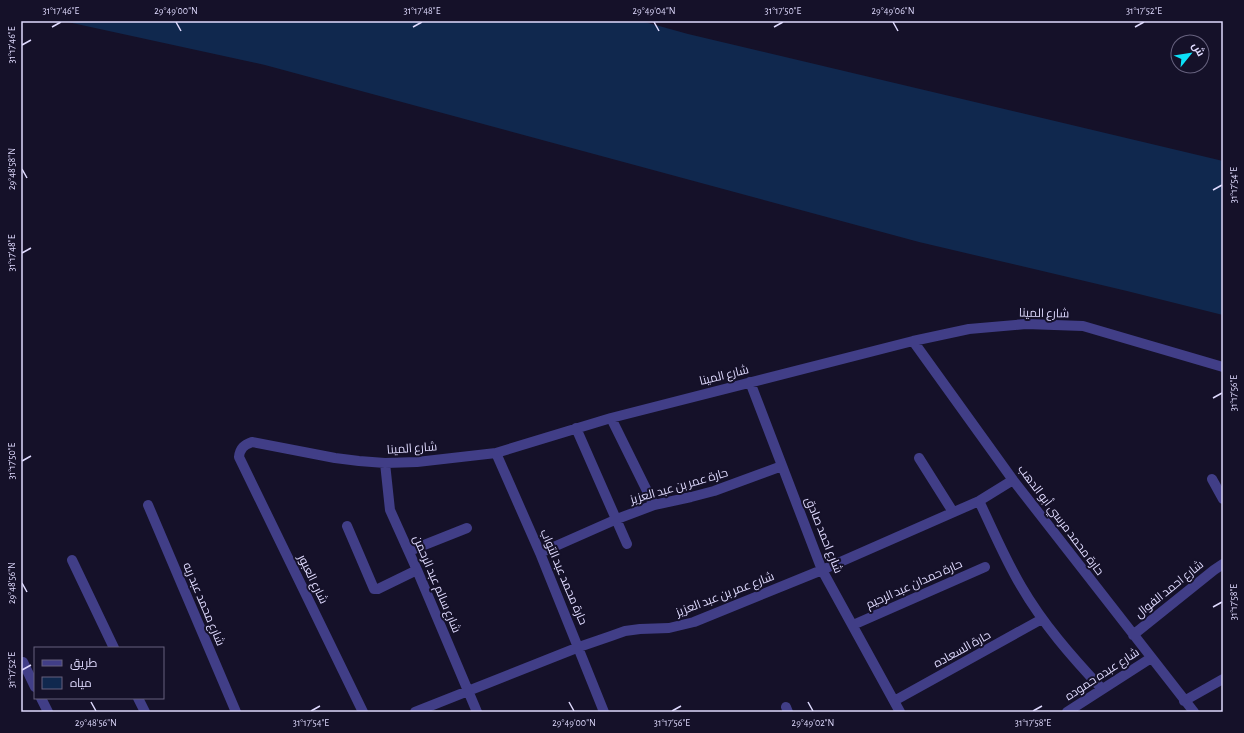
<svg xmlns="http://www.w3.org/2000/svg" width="1244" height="733" font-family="'Alegreya Sans',Cairo,sans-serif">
	<rect width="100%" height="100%" fill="#151129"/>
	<!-- water -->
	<path fill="#10284e" d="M63,21h578l47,13 535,127v154l-96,-24 -208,-49 -654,-177z"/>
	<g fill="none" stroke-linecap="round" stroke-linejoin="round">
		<!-- street -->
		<path stroke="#413e87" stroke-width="10" d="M913,341l100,139 181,232
			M750,382l72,188 78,142
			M611,418l43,87
			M576,428l51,116
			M496,453l44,100 64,159
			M919,458l34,54
			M385,463l5,47 27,60 60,142
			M1212,479l11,20
			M979,501c14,29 26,58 42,85 22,38 51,71 81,103
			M148,505l88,207
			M347,526l27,63h4l39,-19
			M409,551l58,-23
			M540,553l77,-34 37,-14 37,-8 23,-6 68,-25
			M72,560l42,88
			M853,625l132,-58
			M1133,635l81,-65 9,-6
			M23,662l12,25
			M41,698l7,14
			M138,698l7,14
			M894,701l148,-82
			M1184,701l39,-22
			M786,707l2,5
			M363,712l-124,-255c1,-9 5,-12 13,-15l83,16 24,3 26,2 32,-1 79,-9 115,-35 302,-77 56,-12 57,-5 57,2 140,41
			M415,712l164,-65 32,-11 14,-5 15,-2 29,-1 25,-6 128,-52 157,-69 34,-21
			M1067,712l84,-54"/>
	</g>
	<!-- ticks -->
	<path fill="none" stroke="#dfdafe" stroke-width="1.5" d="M176,22l5,9M654,22l5,9M893,22l5,9M52,27l9,-5M413,27l9,-5M774,27l9,-5M1135,27l9,-5M22,45l9,-5M22,169l5,9M1213,190l9,-5M22,253l9,-5M1213,398l9,-5M22,461l9,-5M22,583l5,9M1213,607l9,-5M22,670l9,-5M91,702l5,9M569,702l5,9M808,702l5,9M311,711l9,-5M672,711l9,-5M1033,711l9,-5"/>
	<g text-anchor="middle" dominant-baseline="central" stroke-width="4" stroke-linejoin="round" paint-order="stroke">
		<!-- street labels -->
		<g font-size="12" fill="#dfdafe" stroke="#151129">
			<text transform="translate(1044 313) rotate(1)">شارع المينا</text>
			<text transform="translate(724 375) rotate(-14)">شارع المينا</text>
			<text transform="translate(412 448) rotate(-4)">شارع المينا</text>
			<text transform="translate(679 486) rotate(-16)">حارة عمر بن عبد العزيز</text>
			<text transform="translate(1061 520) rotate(53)">حارة محمد مرسي أبو الدهب</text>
			<text transform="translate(824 535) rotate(68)">شارع احمد صادق</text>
			<text transform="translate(564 577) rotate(67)">حارة محمد عبد التواب</text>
			<text transform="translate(313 579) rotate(64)">شارع العبور</text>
			<text transform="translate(437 584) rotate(67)">شارع سالم عبد الرحمن</text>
			<text transform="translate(914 584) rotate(-24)">حارة حمدان عبد الرحيم</text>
			<text transform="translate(1169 589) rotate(-39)">شارع احمد الفوال</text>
			<text transform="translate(725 594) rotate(-21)">شارع عمر بن عبد العزيز</text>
			<text transform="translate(204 604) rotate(67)">شارع محمد عبد ربه</text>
			<text transform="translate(962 649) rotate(-29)">حارة السعاده</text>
			<text transform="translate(1102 674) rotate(-33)">شارع عبده حموده</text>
		</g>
	</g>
	<!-- border -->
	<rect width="1244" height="733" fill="none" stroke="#151129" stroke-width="44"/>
	<!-- legend -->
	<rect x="34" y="647" width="130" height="52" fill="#151129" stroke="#66617e"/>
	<rect x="42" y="660" width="20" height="6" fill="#413e87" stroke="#66617e"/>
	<text x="70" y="667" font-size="12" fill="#dfdafe">طريق</text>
	<rect x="42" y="677" width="20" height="12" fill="#10284e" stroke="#66617e"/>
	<text x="70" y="687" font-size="12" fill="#dfdafe">مياه</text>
	<!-- north arrow -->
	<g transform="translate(1190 54) rotate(60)"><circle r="19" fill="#151129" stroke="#66617e"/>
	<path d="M0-3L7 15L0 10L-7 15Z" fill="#0ce0f8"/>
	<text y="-6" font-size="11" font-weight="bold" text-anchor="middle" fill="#dfdafe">ش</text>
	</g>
	<rect x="22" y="22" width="1200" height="689" fill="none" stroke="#dfdafe" stroke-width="1.5"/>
	<g font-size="10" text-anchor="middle" fill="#dfdafe">
		<text x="61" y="14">31°17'46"E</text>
		<text x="176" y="14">29°49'00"N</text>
		<text x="422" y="14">31°17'48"E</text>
		<text x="654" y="14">29°49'04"N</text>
		<text x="783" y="14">31°17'50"E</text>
		<text x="893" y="14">29°49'06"N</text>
		<text x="1144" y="14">31°17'52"E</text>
		<text transform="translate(11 45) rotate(-90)" y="4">31°17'46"E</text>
		<text transform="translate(11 169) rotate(-90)" y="4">29°48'58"N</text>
		<text transform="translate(1233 185) rotate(-90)" y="4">31°17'54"E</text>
		<text transform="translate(11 253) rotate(-90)" y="4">31°17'48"E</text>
		<text transform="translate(1233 393) rotate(-90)" y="4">31°17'56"E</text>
		<text transform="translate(11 461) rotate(-90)" y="4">31°17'50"E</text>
		<text transform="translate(11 583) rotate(-90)" y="4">29°48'56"N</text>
		<text transform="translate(1233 602) rotate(-90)" y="4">31°17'58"E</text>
		<text transform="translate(11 670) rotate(-90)" y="4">31°17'52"E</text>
		<text x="96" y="726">29°48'56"N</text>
		<text x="311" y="726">31°17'54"E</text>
		<text x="574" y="726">29°49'00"N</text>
		<text x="672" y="726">31°17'56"E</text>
		<text x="813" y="726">29°49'02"N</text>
		<text x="1033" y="726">31°17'58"E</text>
	</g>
</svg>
